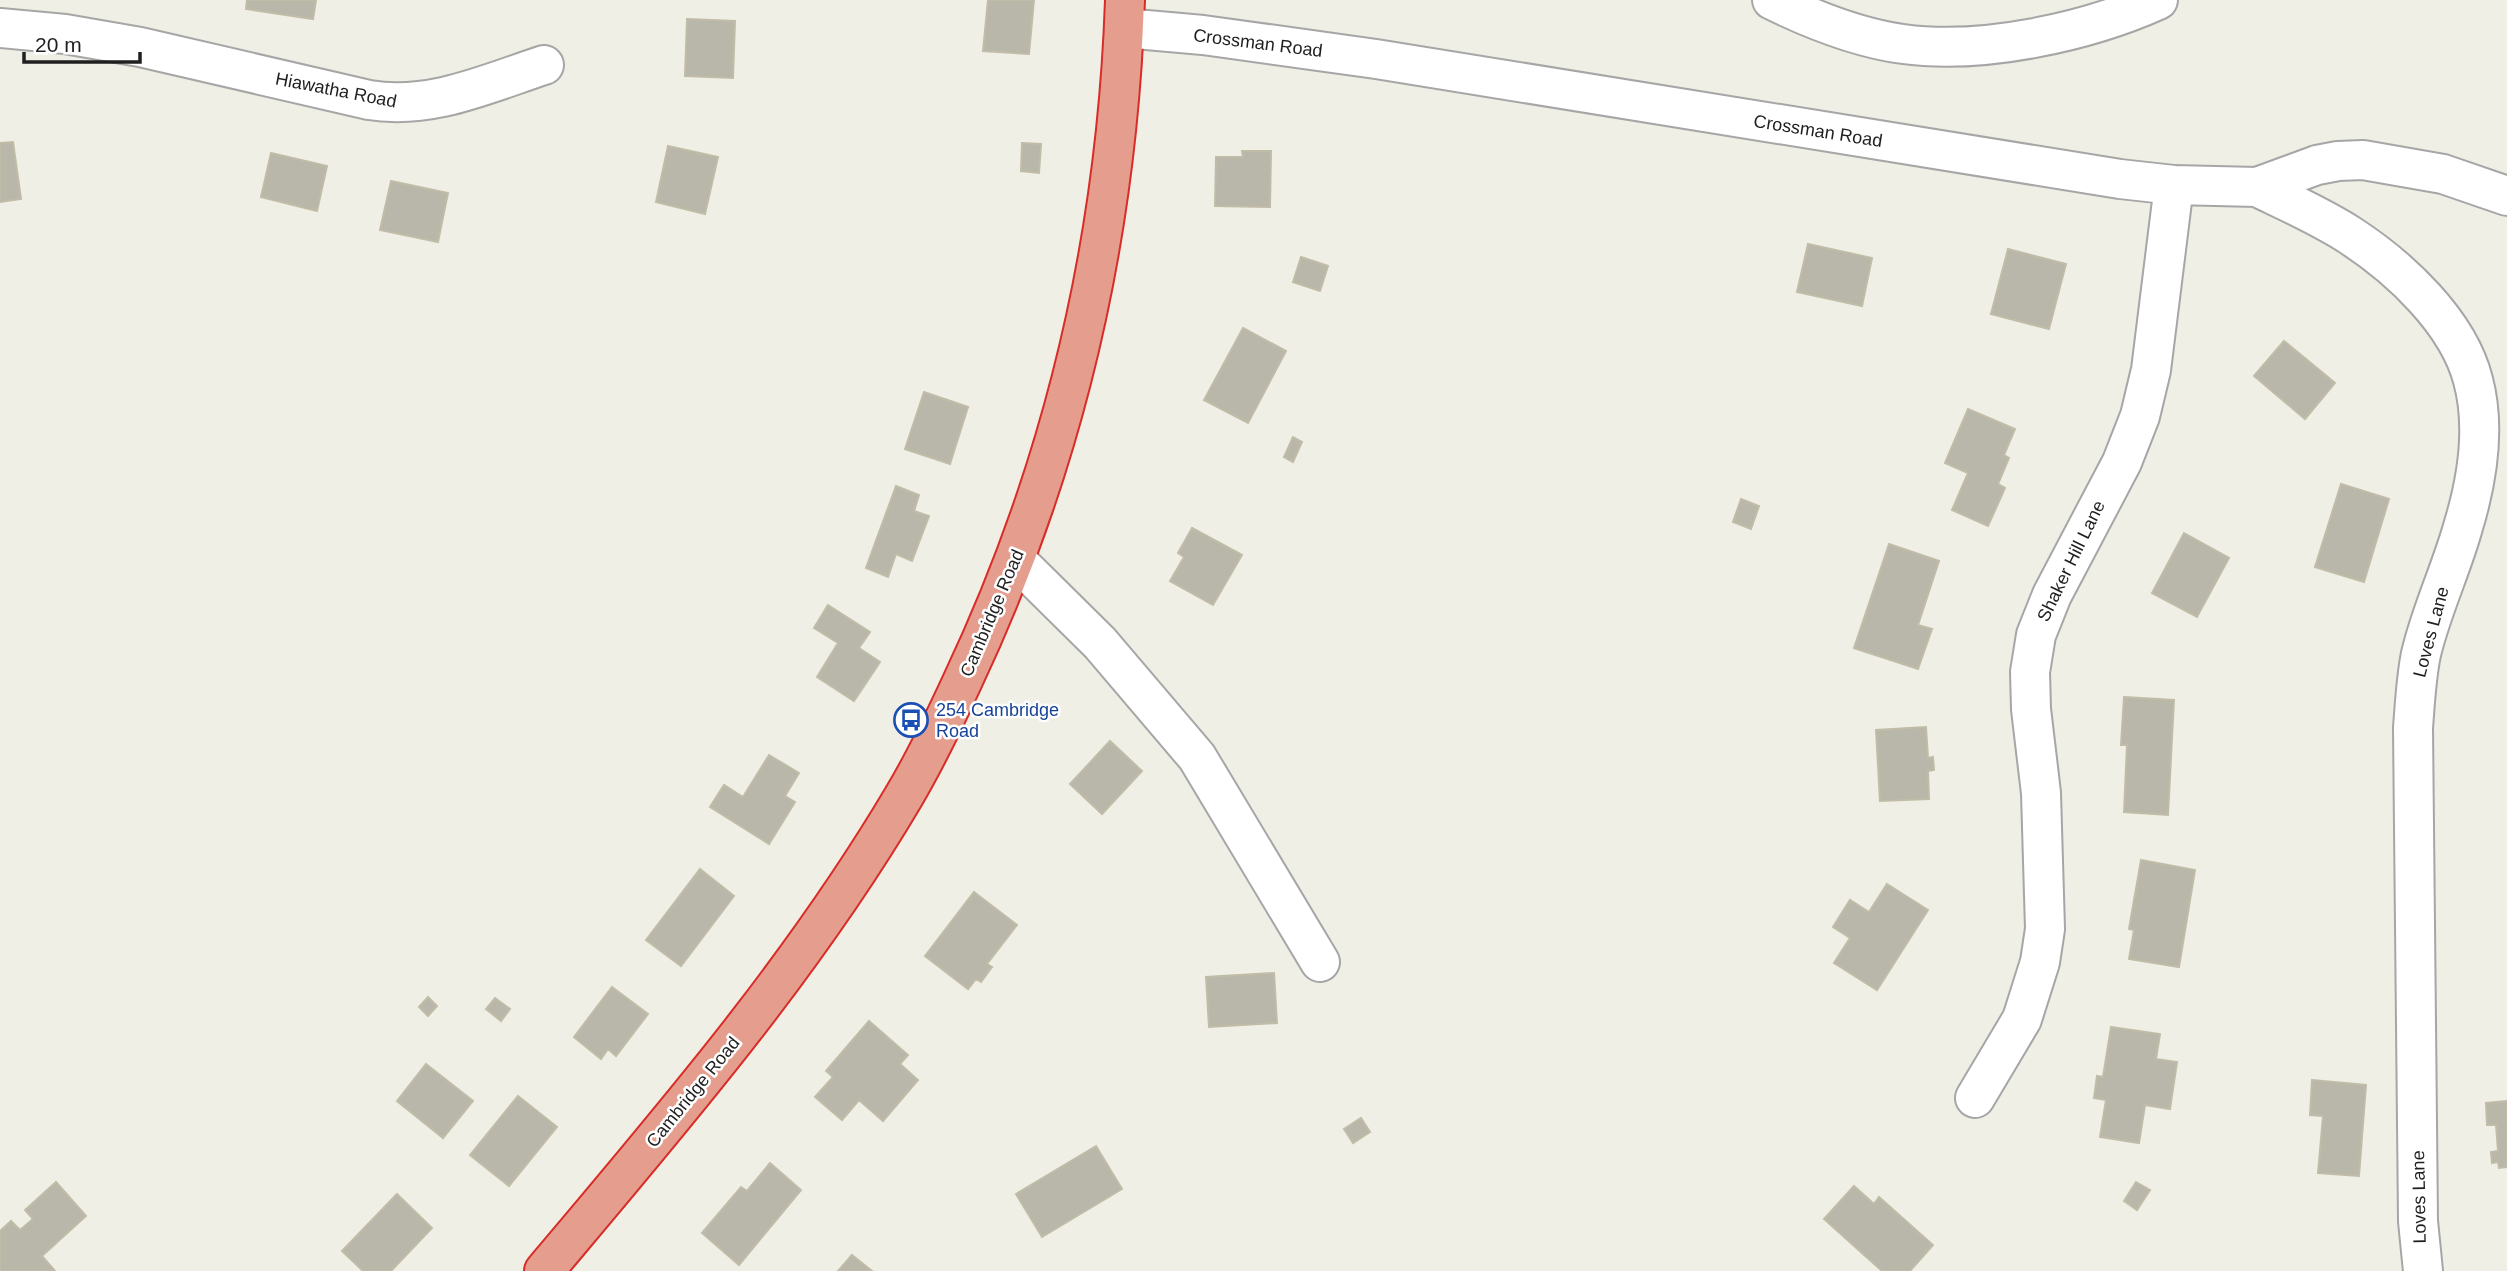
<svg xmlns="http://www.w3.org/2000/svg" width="2507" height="1271" font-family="Arial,sans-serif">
	<rect width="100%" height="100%" fill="#efefe5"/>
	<!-- building -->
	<path fill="#b9b6aa" stroke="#c1bca7" stroke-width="2" d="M247,0h69l-3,19 -67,-10z
		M988,0h46l-5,54 -46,-3z
		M687,19l48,2 -2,57 -48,-2z
		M13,142l8,57 -21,3v-59z
		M1022,143l19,1 -2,29 -18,-2z
		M668,146l50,11 -13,57 -49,-12z
		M1242,151h29l-1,56 -55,-1 1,-49h27z
		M271,153l56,13 -10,45 -56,-14z
		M391,181l57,12 -10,49 -58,-12z
		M1808,244l64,14 -10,48 -65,-14z
		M2008,249l58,15 -17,65 -58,-15z
		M1301,257l27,9 -8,25 -27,-9z
		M1243,328l43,23 -38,72 -44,-23z
		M2284,341l51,42 -30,36 -51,-43z
		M924,392l44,15 -18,57 -45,-15z
		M1968,409l47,20 -11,26 5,3 -11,26 7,4 -17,38 -36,-16 16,-37 -23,-10z
		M1293,437l9,5 -9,20 -9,-5z
		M2341,484l48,15 -25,83 -49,-15z
		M896,486l23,9 -5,16 15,5 -17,45 -16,-7 -8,23 -22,-9z
		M1741,499l18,7 -8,23 -18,-7z
		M1192,528l50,27 -29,50 -43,-24 14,-24 -6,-4z
		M2184,533l45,25 -32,59 -45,-24z
		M1889,544l50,17 -21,64 14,4 -14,40 -64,-21z
		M828,605l42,27 -11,16 21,14 -26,39 -37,-24 21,-34 -24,-15z
		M2124,697l50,3 -6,115 -44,-3 3,-67h-6z
		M1926,727l2,31 5,-1 1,13 -6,1 1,28 -49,2 -4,-71z
		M1110,741l32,30 -40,43 -32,-30z
		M769,755l30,18 -14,23 10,6 -26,42 -59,-37 14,-22 19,12z
		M2141,860l54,10 -16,97 -50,-8 5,-29 -5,-1z
		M700,869l34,27 -53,70 -35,-26z
		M1887,884l41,26 -51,80 -43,-27 16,-25 -17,-11 17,-27 19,12z
		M974,892l43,33 -30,39 5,3 -11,15 -5,-3 -8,10 -43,-33z
		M1274,973l3,50 -68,4 -3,-50z
		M612,987l36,27 -32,42 -8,-7 -7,10 -27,-22z
		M428,997l9,9 -9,10 -9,-9z
		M495,998l15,11 -9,12 -15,-12z
		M869,1021l39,34 -8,9 18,16 -35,41 -24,-21 -17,20 -27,-23 18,-20 -7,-6z
		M2111,1027l49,7 -4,25 21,3 -7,47 -25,-4 -6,38 -39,-6 6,-37 -12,-2 3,-22 6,1z
		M426,1064l47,37 -30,37 -46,-37z
		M2312,1080l54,5 -7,91 -41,-3 5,-57 -13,-1z
		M518,1096l39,31 -48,59 -39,-31z
		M2507,1101v66l-8,1 -1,-6 -6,1 -1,-11 7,-1 -2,-26h-9l-1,-22z
		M1361,1118l9,14 -17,11 -9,-14z
		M1096,1146l26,43 -80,48 -26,-43z
		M770,1163l31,27 -62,75 -37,-32 39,-46 6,4z
		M56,1182l30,34 -44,40 13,15h-55v-40l11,-10 9,9 13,-11 -8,-9z
		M2136,1182l14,8 -13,20 -13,-9z
		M1854,1186l20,18 5,-7 54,48 -23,26h-28l-58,-52z
		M397,1194l35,34 -41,43h-28l-21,-20z
		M852,1255l20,16h-34z"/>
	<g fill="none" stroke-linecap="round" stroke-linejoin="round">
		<!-- minor casing -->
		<g stroke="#a6a6a6" stroke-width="42">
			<path id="minor" d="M1772,0c41,20 86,38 131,44 79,11 184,-12 255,-44
				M0,28l65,6 75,13 229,53c62,10 117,-16 175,-35
				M1124,28l79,7 173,24 744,120 54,6 83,2 60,-22 21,-4 25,-1 80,14 64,22
				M2257,187c31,15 65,30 94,49 49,32 107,86 122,144 13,48 4,101 -10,147 -12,43 -32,84 -42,127 -5,24 -6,49 -8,74l5,493 5,50
				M1016,560l84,83 97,114 123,205
				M1975,1098l47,-79 18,-57 5,-33 -4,-136 -10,-84 -1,-37 6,-37 16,-40 70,-133 18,-46 11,-46 23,-185"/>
		</g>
		<!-- highway casing -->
		<g stroke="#d72c28" stroke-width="42">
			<path id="highway" d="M544,1271c128,-152 259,-304 360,-475 22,-37 41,-77 59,-116 101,-214 154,-444 162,-680"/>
		</g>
		<!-- minor -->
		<use href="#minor" stroke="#fff" stroke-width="38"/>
		<!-- highway -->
		<use href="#highway" stroke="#e59e8e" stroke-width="38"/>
	</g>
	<!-- icons -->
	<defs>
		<g id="bus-ring" transform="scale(1.75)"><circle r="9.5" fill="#fff" stroke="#1a4fb4" stroke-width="1.5"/><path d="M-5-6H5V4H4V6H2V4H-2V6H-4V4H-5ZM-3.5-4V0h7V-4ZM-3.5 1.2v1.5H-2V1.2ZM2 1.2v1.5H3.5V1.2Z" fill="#1a4fb4"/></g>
	</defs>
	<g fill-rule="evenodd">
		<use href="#bus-ring" x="911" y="720"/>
	</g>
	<g text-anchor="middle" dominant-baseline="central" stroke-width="5" stroke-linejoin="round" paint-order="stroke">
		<!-- street labels -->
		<g font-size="18" fill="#1f1f1f" stroke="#fff">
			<text transform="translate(1258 43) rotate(7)">Crossman Road</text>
			<text transform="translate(336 90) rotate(11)">Hiawatha Road</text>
			<text transform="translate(1818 131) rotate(9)">Crossman Road</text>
			<text transform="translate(2071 561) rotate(-64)">Shaker Hill Lane</text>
			<text transform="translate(992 613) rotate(-67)">Cambridge Road</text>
			<text transform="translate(2431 632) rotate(-75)">Loves Lane</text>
			<text transform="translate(693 1092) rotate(-51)">Cambridge Road</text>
			<text transform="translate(2419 1197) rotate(-91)">Loves Lane</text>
		</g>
		<!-- transit labels -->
		<g font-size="18" fill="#164399" stroke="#fff" text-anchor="start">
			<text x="936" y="710">254 Cambridge<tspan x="936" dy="21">Road</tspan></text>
		</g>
	</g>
	<!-- scale -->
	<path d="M24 52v10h116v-10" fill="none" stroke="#1f1f1f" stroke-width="3.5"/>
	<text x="35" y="52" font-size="21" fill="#1f1f1f" stroke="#ffffff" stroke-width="5" paint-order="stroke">20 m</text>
</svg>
